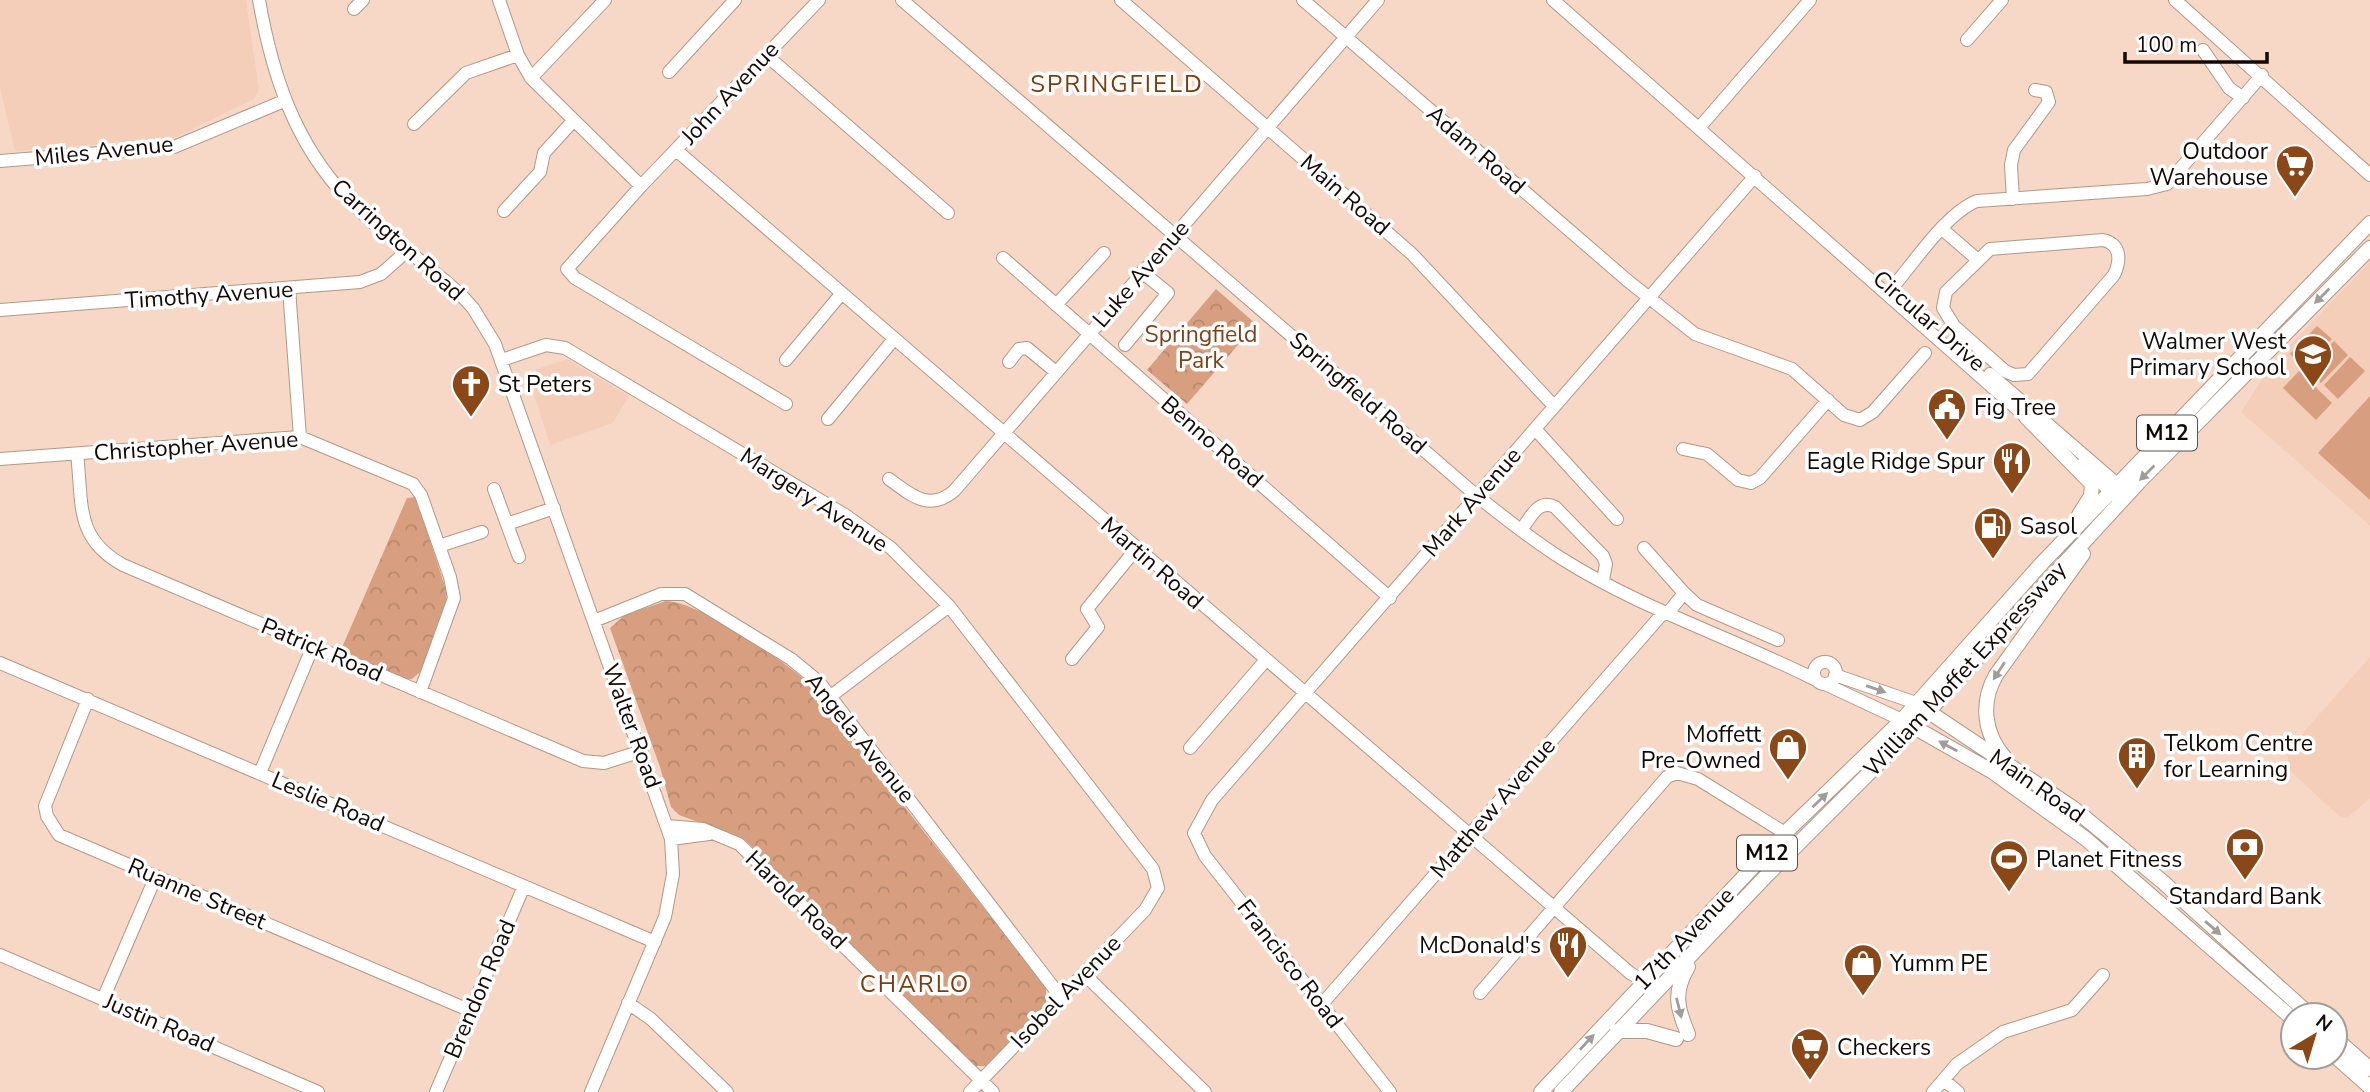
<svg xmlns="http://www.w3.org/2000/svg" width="2370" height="1092" font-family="'Nunito Sans',sans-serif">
	<defs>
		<pattern id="park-crowns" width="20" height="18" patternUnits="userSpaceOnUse" patternTransform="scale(1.75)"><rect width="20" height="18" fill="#d79f7f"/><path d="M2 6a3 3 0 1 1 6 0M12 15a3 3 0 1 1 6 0" fill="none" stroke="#b8886c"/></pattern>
	</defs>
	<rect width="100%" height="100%" fill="#f7d8c7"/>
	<!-- built -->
	<path fill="#f4ceb8" d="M0,0h246l13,90 -5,9 -80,39 -159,13 -15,-63z
		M2370,262v264l-129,-114 31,-48z
		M567,359l62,37 -16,27 -63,22 -21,-67 8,-9z
		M2370,657v141l-23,20 -8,-2 -50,-46 -2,-19z"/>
	<!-- green -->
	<path fill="#d79f7f" d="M2317,326l15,13 -27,29 -15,-14z
		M2334,341l14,14 -27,28 -14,-14z
		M2350,357l15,14 -27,28 -14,-14z
		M2299,371l33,32 -16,17 -33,-32z
		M2370,396v104l-52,-47z"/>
	<!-- park -->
	<path fill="url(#park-crowns)" d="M1216,289l40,35 -69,80 -40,-34z
		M416,497l31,96 -4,26 -23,53 -8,7h-7l-65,-27 67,-154z
		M666,601c34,1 111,56 138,78l242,308v17l-59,62h-11l-13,-10 -219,-217 -65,-24 -8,-8 -11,-40 -50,-139 15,-13z"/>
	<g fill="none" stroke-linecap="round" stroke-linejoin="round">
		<!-- minor casing -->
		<g stroke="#b39786" stroke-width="14">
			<path id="minor" d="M259,0c13,74 35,142 88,198 35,37 78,63 115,98l11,12 22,36 176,495 2,35 -8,43 -74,175
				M499,0l19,55 13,23 110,108
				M902,0l575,496c28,22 56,45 87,64 78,49 169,78 252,120
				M1121,0l291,254 142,152
				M1303,0l325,281 67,53 97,35 52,46 16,5 13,-8 52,-59
				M1553,0l480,423
				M2175,0l195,175
				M354,9l9,-9
				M1967,40l35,-40
				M2203,50l26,38 14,10
				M766,55l182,158
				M669,72l66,-72
				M531,78l74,-78
				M414,124l52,-51 52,-18
				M1699,128l111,-128
				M676,150l954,823 14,8 11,13
				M0,161l174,-14 110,-46
				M2013,199l-2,-34 3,-15 35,-48 -3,-10 -11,-2
				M504,211l36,-39 4,-19 29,-32
				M1942,229l36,31
				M2103,240c18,4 18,20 11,35l-86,99 -14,1 -9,-4 -51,-45 -11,-18 3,-16 44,-43z
				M1003,258l387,340
				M1892,288c22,-25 54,-75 85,-87l170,-12 20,-5 95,-109
				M289,289l11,148
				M1056,305l48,-52
				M0,310l360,-28 21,-8 26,-23
				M1125,345l43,-52 -26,-21
				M502,360l44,-15 19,3 280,167 46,33 58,58 204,263 5,19 -13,22 -175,182
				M786,360l56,-67
				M1009,362l10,-13 8,-1 29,24
				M1990,374l134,116
				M786,404l-211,-126 -8,-9 74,-83 178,-186
				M828,419l66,-80
				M1535,429l82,90
				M1683,449l24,5 31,26 13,3 9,-5 68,-78
				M77,454c6,49 -3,84 46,111l460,196 21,2 38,-12
				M0,459l300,-22 113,47 8,11 29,82 4,21 -34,94
				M2081,465l36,32
				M889,479c22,16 40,33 65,12l424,-491
				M494,489l25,68
				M507,524l47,-16
				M1521,530c9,-11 17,-32 34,-23l48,49 3,8 -3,16
				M439,546l43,-14
				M1644,548l40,45 -16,20
				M1684,593l13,12 81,35
				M594,621l67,-27h24l106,65 28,23 241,314
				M1072,659l26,-32 -11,-18 49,-60
				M1814 673a11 11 0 1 1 22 0a11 11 0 1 1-22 0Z
				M0,663l655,279
				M1835,675l81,28
				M1825,684l77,36
				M831,696l118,-90
				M88,699l-43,107 2,10 12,19 412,176
				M1190,748l75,-87
				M260,773l53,-127
				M667,826l36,3 36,15 254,248
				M671,839l38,-5
				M0,955l318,137
				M1085,975l120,117
				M1480,993l187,-216 10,-4 21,6 87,54
				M103,999l53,-123
				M628,1003l23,16 76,73
				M1322,1004l342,-392
				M1944,1080l14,12
				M436,1092l88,-206
				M1390,1092l-185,-236 -11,-23 18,-33 543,-624
				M1933,1092l24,-28 46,-32 69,-22 31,-35"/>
		</g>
		<!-- major casing -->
		<g stroke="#b39786" stroke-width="16">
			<path id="major" d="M2026,417l66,67 -1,12 -12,19
				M1920,706l153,102 90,74 147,133
				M1905,722l88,50 93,67 207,180
				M2005,758c-21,-24 -25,-55 -9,-83l87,-121
				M1617,1031h30l29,8
				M1688,1034c-11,-26 -15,-42 0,-67
				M2335,1038l35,31
				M2335,1056l35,31
				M1541,1092l244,-259 117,-113 141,-158 327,-339
				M1561,1092l206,-217 135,-135 237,-258 231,-234"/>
		</g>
		<!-- minor -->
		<use href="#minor" stroke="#fff" stroke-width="12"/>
		<!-- major -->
		<use href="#major" stroke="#fff" stroke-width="14"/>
	</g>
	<!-- one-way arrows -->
	<defs><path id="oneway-solid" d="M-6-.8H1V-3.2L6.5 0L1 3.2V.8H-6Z" transform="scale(1.75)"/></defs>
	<g fill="#a09d9b">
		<use href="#oneway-solid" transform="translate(2322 296) rotate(135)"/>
		<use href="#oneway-solid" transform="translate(2147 473) rotate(135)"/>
		<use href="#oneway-solid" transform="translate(1999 671) rotate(123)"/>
		<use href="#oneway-solid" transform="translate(1876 689) rotate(19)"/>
		<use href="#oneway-solid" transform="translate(1948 746) rotate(-152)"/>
		<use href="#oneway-solid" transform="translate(1820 800) rotate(-44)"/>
		<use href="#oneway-solid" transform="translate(2213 928) rotate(41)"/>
		<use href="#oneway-solid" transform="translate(1679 1008) rotate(76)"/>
		<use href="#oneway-solid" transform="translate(1587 1042) rotate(-47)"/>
	</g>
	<!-- icons -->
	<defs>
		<g id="supermarket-pin" transform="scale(2.0125)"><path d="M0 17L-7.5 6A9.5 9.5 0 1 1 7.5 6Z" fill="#8a4717" stroke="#fff"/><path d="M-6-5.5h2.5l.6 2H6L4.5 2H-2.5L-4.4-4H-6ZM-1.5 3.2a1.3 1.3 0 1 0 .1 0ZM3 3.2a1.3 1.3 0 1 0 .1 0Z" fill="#fff"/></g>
		<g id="school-pin" transform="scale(2.0125)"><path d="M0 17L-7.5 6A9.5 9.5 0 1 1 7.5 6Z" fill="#8a4717" stroke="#fff"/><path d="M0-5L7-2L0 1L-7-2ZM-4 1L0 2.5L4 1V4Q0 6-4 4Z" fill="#fff"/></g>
		<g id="church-pin" transform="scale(2.0125)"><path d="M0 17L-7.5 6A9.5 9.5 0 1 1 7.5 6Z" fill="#8a4717" stroke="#fff"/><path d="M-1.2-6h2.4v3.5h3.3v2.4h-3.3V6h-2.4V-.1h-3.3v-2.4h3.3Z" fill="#fff"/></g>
		<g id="civic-pin" transform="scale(2.0125)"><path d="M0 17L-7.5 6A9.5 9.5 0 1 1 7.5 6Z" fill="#8a4717" stroke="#fff"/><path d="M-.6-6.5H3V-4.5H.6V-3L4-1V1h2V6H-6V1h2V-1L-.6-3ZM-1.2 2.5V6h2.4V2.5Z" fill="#fff"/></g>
		<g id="restaurant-pin" transform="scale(2.0125)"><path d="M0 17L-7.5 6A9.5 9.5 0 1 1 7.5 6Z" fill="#8a4717" stroke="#fff"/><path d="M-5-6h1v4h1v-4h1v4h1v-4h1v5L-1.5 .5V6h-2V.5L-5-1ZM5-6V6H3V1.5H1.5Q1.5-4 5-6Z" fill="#fff"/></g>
		<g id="fuel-pin" transform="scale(2.0125)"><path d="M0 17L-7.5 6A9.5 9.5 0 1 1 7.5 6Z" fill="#8a4717" stroke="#fff"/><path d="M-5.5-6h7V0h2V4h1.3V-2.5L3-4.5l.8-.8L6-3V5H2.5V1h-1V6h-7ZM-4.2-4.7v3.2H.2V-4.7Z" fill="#fff"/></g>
		<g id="shop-pin" transform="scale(2.0125)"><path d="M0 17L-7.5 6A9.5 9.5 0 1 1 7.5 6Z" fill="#8a4717" stroke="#fff"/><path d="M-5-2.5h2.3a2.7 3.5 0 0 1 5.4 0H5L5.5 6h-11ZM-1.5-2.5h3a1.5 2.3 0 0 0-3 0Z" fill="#fff"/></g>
		<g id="building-pin" transform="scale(2.0125)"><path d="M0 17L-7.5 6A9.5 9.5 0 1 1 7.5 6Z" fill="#8a4717" stroke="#fff"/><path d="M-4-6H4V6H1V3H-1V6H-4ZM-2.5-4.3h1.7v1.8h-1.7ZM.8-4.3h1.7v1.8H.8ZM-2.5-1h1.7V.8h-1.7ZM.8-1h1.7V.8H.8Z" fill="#fff"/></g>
		<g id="bank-pin" transform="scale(2.0125)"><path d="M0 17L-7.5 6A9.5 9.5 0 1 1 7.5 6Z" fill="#8a4717" stroke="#fff"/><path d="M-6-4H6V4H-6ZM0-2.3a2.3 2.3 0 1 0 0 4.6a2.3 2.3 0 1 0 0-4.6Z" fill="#fff"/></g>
		<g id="stadium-pin" transform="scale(2.0125)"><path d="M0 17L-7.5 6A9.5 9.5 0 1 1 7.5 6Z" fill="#8a4717" stroke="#fff"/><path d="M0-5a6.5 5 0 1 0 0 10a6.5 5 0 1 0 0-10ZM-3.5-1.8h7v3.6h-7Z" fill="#fff"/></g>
	</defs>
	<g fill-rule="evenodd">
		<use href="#supermarket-pin" x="2295" y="164"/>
		<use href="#school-pin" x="2313" y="354"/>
		<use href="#church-pin" x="471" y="384"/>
		<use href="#civic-pin" x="1947" y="407"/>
		<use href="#restaurant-pin" x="2012" y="461"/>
		<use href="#fuel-pin" x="1993" y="526"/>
		<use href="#shop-pin" x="1788" y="747"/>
		<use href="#building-pin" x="2137" y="756"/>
		<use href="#bank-pin" x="2245" y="847"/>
		<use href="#stadium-pin" x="2009" y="859"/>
		<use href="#restaurant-pin" x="1568" y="945"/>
		<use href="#shop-pin" x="1863" y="963"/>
		<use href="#supermarket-pin" x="1810" y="1047"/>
	</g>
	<g text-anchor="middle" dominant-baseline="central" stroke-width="7" stroke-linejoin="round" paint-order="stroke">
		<!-- shield labels -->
		<g fill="#fff" stroke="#59534f" stroke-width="2">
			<rect x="2137" y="415.5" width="60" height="35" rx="5"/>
			<rect x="1737" y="835.5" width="60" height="35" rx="5"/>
		</g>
		<g font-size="21" font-weight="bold" fill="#120904">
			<text x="2167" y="433">M12</text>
			<text x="1767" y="853">M12</text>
		</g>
		<!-- street labels -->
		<g font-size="23" fill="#120904" stroke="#fff">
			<text transform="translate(730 93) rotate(-47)">John Avenue</text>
			<text transform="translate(1476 150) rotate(41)">Adam Road</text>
			<text transform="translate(104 151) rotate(-6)">Miles Avenue</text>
			<text transform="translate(1345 195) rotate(41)">Main Road</text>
			<text transform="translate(398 240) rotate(42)">Carrington Road</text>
			<text transform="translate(1141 274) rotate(-49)">Luke Avenue</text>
			<text transform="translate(209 295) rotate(-4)">Timothy Avenue</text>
			<text transform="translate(1929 321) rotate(41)">Circular Drive</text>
			<text transform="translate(1358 393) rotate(41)">Springfield Road</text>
			<text transform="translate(1212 442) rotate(41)">Benno Road</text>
			<text transform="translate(196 446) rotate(-4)">Christopher Avenue</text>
			<text transform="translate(814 500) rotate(33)">Margery Avenue</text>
			<text transform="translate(1472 502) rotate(-49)">Mark Avenue</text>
			<text transform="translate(1152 563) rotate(41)">Martin Road</text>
			<text transform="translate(322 650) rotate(23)">Patrick Road</text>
			<text transform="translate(1965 669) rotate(-47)">William Moffet Expressway</text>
			<text transform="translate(632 726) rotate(70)">Walter Road</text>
			<text transform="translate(860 738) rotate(51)">Angela Avenue</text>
			<text transform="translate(2037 786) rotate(35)">Main Road</text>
			<text transform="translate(328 802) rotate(23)">Leslie Road</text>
			<text transform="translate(1493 808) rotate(-49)">Matthew Avenue</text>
			<text transform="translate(197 894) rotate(23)">Ruanne Street</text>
			<text transform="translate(796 900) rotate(44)">Harold Road</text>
			<text transform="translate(1684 939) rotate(-46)">17th Avenue</text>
			<text transform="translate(1290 964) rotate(52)">Francisco Road</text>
			<text transform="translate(480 989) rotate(-67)">Brendon Road</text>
			<text transform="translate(1066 992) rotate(-46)">Isobel Avenue</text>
			<text transform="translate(159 1023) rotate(23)">Justin Road</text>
		</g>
		<!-- poi labels -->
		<g font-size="23" fill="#120904" stroke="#fff" text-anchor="start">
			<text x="2268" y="151" text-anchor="end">Outdoor<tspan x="2268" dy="26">Warehouse</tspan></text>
			<text x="2286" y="341" text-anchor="end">Walmer West<tspan x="2286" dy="26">Primary School</tspan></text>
			<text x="498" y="384">St Peters</text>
			<text x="1974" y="407">Fig Tree</text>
			<text x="1985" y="461" text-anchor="end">Eagle Ridge Spur</text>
			<text x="2020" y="526">Sasol</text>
			<text x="1761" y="734" text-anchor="end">Moffett<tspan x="1761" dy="26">Pre-Owned</tspan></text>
			<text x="2164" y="743">Telkom Centre<tspan x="2164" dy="26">for Learning</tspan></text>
			<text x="2036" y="859">Planet Fitness</text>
			<text x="2245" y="896" text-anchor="middle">Standard Bank</text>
			<text x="1541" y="945" text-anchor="end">McDonald's</text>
			<text x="1890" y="963">Yumm PE</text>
			<text x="1837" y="1047">Checkers</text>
		</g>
		<!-- park labels -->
		<g font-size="23" fill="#7a421c" stroke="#fff">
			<text x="1201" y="334">Springfield<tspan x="1201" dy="26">Park</tspan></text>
		</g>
		<!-- neighbourhood labels -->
		<g font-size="24" letter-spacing="2" fill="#793c10" stroke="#fff">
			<text x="1117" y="84">SPRINGFIELD</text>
			<text x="915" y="984">CHARLO</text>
		</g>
	</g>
	<!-- north arrow -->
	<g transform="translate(2314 1036) rotate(38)"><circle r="33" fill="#ffffff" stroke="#a09d9b" stroke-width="2"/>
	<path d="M0-5L12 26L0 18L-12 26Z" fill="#8a4717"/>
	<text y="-10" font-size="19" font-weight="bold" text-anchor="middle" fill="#120904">N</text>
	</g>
	<!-- scale -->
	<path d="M2125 52v10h142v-10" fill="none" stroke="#120904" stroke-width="3.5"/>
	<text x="2136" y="52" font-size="21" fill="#120904" stroke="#ffffff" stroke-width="5" paint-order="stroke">100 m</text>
</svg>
